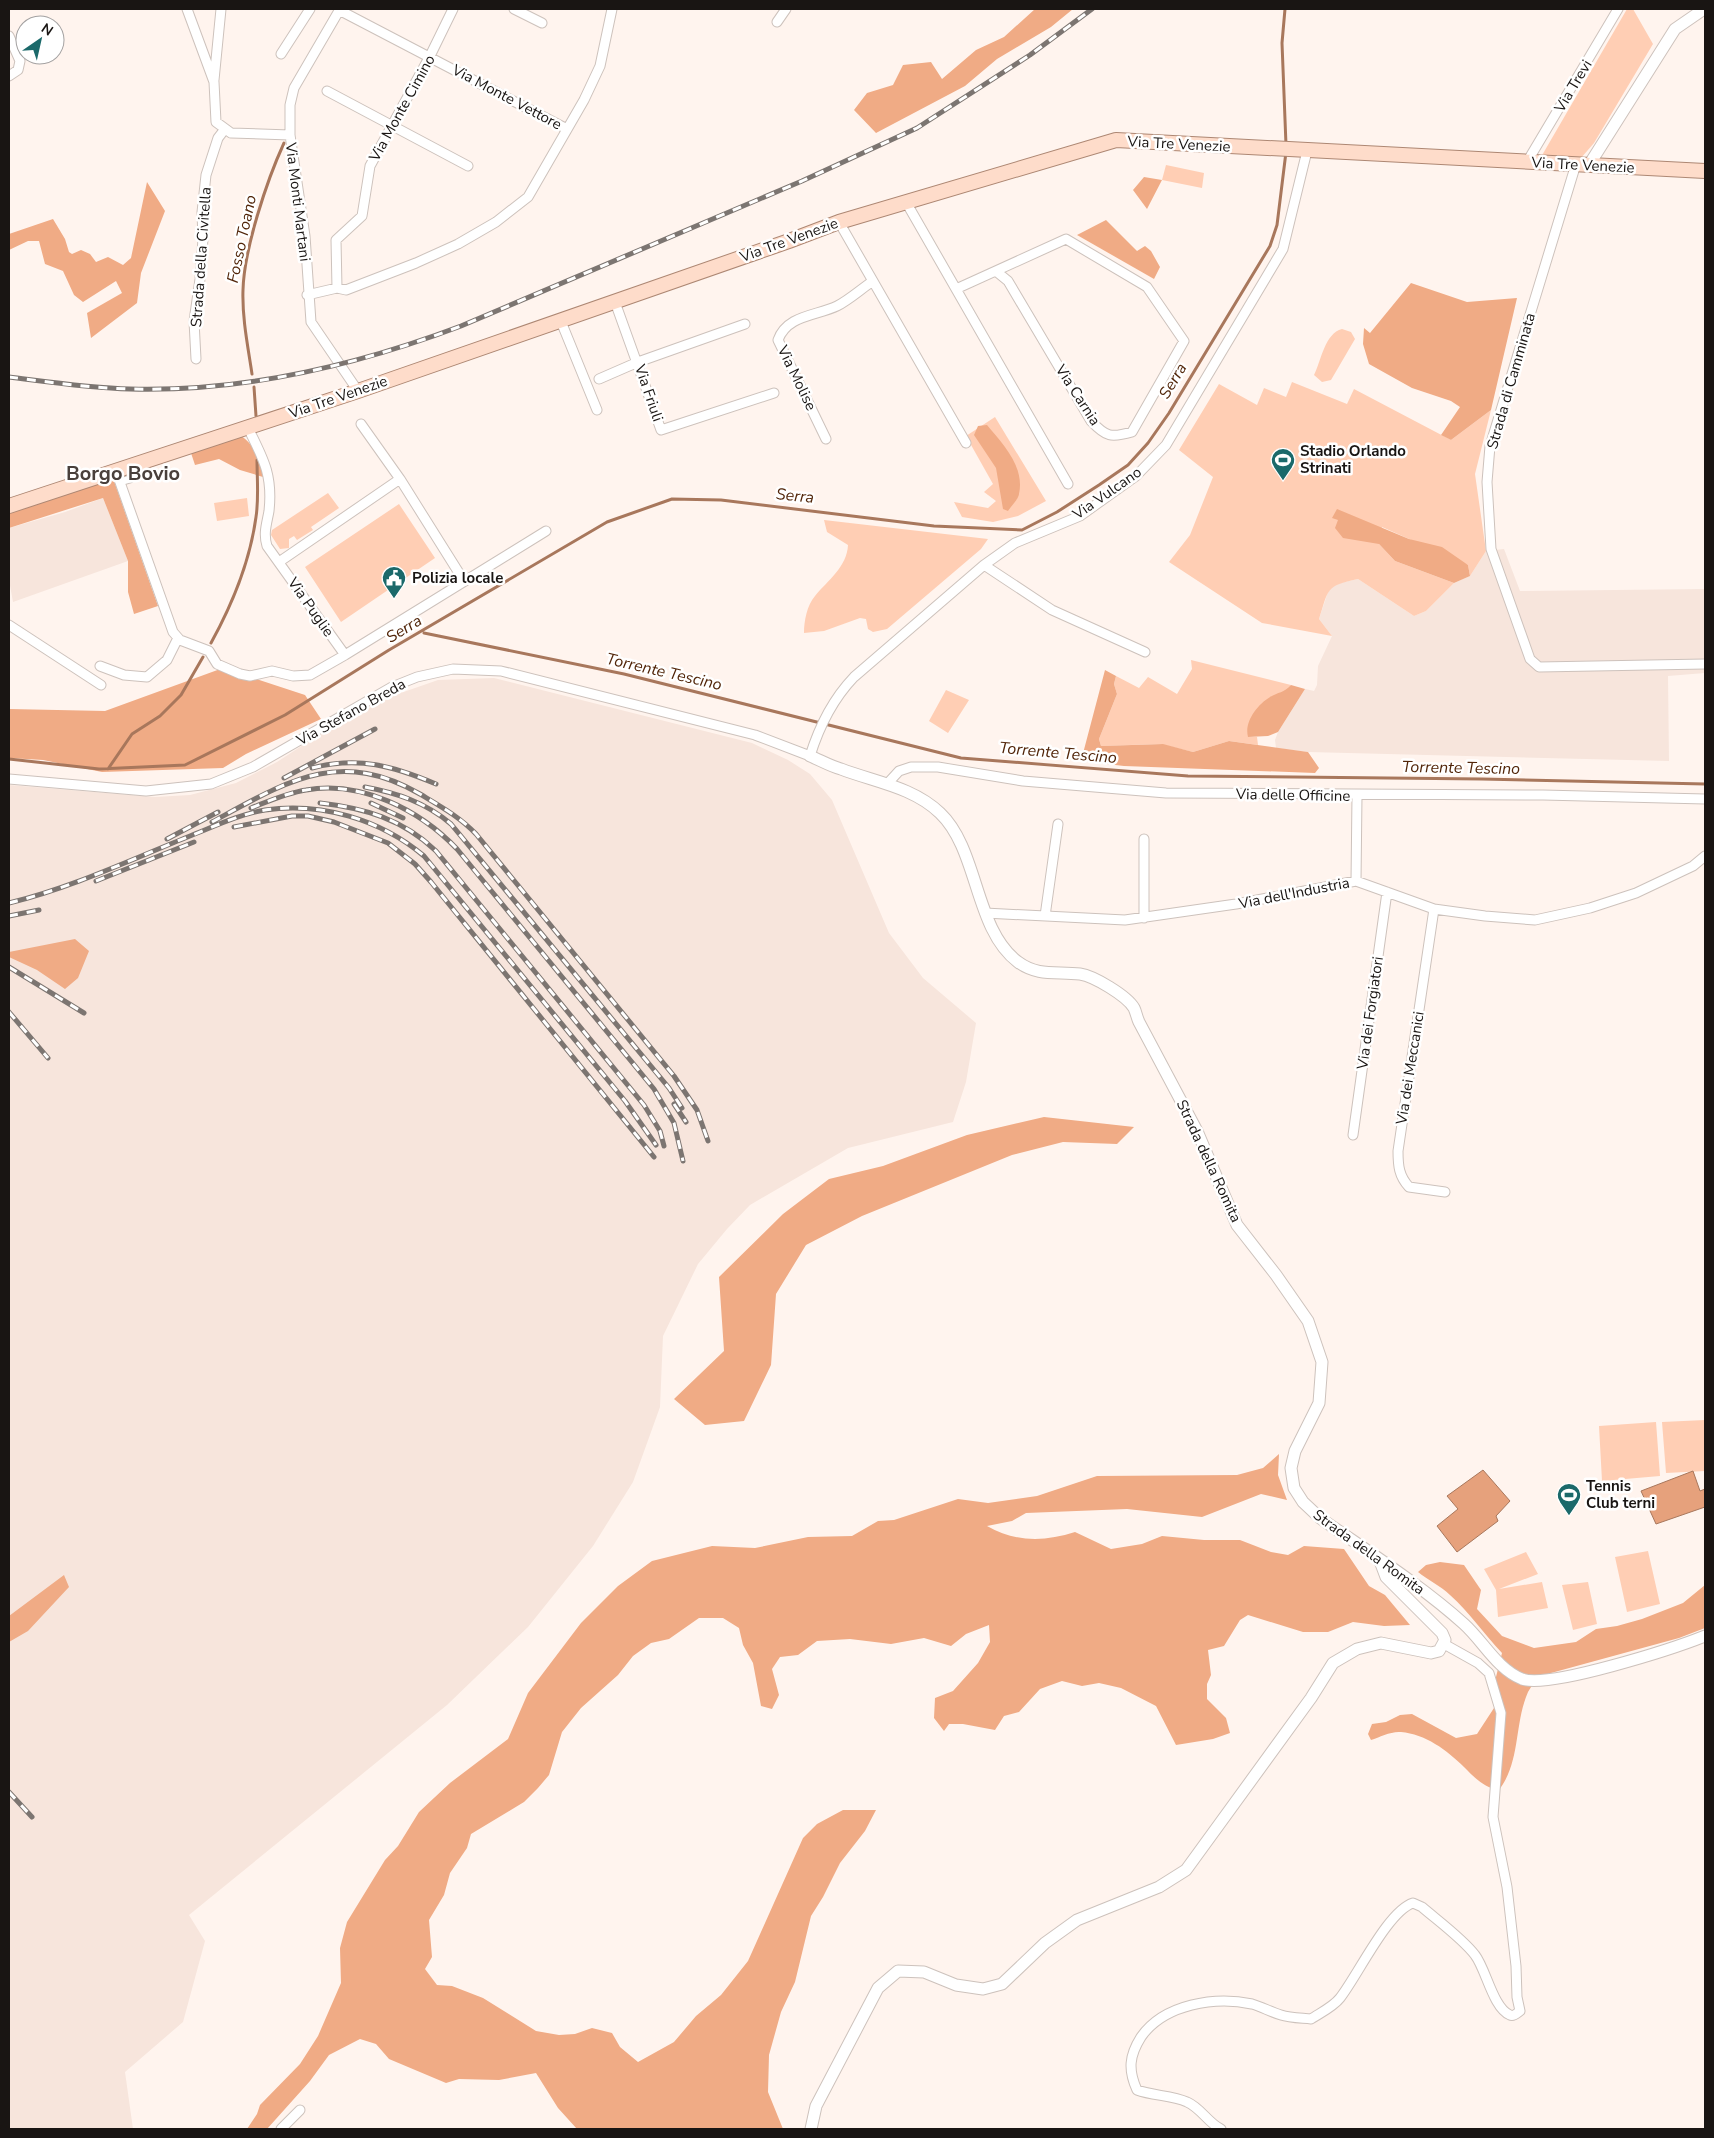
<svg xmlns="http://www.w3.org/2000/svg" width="1714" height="2138" font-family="'Nunito Sans',sans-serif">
	<rect width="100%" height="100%" fill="#fff4ee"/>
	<!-- built -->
	<path fill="#f7e5dc" d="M103,498l25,63 -115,41 -4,-22v-52l56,-16z
		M1504,549l16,42 185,-2v84l-37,3 1,85 -361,-9 -32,-4 -1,-8 3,-8 27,-43 9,2 3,-6 1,-19 14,-30 -13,-17 9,-27 7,-8 23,-5 56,37 12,-5 28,-28 16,-7 16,-25z
		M494,678l258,65 36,17 22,14 22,26 57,133 34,45 53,45 -10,59 -13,40 -105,26 -98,57 -23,24 -29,35 -35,72 -3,71 -27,75 -40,64 -65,81 -81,78 -258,210 16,26 -22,81 -58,50 8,57h-124v-1344l146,12 35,-2 46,-12 41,-21 52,-34 66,-33 43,-15z"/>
	<!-- green -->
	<path fill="#ffceb4" d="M1627,9h6l20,35 -59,99 -13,15 -40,-1z
		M1166,165l38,8 -2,15 -40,-8z
		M1342,329l9,3 4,7 -24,41 -9,2 -8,-7c7,-14 11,-42 28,-46z
		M1292,382l55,22 7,-15 97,51 40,-30 -16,64 11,77 -16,25 -2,-11 -86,-38 -3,17 16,17 59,22 -28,28 -12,5 -56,-37c-33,7 -29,10 -39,40l13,17 -70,-13 -93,-61 21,-27 23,-58 -34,-27 40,-66 38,21 7,-17 22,9z
		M995,417l51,84 -28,15 -25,6 -31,-5 -8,-15 34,6 8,-7 -12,-9 9,-8 -27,-48z
		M328,493l11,15 -28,19 2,3 -16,10 -3,-4 -5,3v9l-9,1 -9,-14 1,-5z
		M247,498l2,18 -32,5 -3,-18z
		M399,504l36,54 -94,64 -36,-55z
		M824,520l164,19 -7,10 -94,80 -14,3 -5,-3 -2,-10 -6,-1 -36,13 -20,2c0,-12 3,-28 11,-37 13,-16 32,-29 33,-51l-21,-13z
		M1191,660l100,25 -6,7 -16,6 -21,39h9l1,8 -29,-4 -36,11 -33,-8 -59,2 -2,-7 18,-45 -3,-10 2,-8 23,12 9,-11 29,17 15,-25z
		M946,690l23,10 -21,33 -19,-12z
		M1705,1420v51l-39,2 -4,-51z
		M1656,1422l4,54 -58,5 -3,-55z
		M1648,1551l12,53 -33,8 -12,-55z
		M1526,1552l12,22 -39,15 43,-7 6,26 -50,9 -2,-27 -12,-21z
		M1588,1582l9,42 -24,6 -11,-45z"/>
	<!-- forest -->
	<path fill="#f0ab85" d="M1035,9h38l-22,18 -54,32 -32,27 -89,47 -22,-23 13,-17 26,-8 10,-20 28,-3 11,17 34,-29 28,-13z
		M1144,177l18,3 -15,29 -14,-19z
		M147,182l18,29 -24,62 -4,30 -46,35 -4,-25 35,-20 -6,-12 -33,21 -9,-7 -11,-24 -18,-7 -6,-23h-11l-19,9v-16l44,-15 12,20 4,13 3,2 9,-4 9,4 6,8 12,-5 15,8 8,-7z
		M1106,220l31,31 8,-5 6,5 9,16 -6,12 -77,-44z
		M1411,283l56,19 50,-4 -26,112 -40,30 -10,-5 19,-28 -9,-6 -39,-13 -43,-24 -6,-20 1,-16 6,5z
		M987,425c16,19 38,42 32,69 -1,6 -8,12 -11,17l-5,-2 -7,-41 -22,-33 4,-9z
		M238,435c14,4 24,28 25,42l-23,-7 -21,-11 -24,6 -4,-12z
		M113,478l45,128 -24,8 -6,-22v-31l-25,-63 -94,30v-16z
		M1337,509l72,30 33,8 26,18 2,11 -16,7 -59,-22 -16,-17 -36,-6 -8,-10 3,-8 -6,-2z
		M223,668l82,27 16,24 -75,35 -23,14 -121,4 -59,-12 -34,-2v-49l96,2z
		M1105,670l11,6 -2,8 3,10 -18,45 2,7 62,-2 30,8 36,-11 79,11 11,16 -4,5 -191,-7 -43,-5z
		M1291,685l14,4 -27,43 -10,4 -20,1c-4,-15 9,-32 22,-40 8,-5 14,-4 21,-12z
		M75,939l14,12 -11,27 -13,11 -28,-19 -28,-13v-5z
		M1044,1117l90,10 -17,17 -54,-2 -51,13 -150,61 -56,29 -30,49 -5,71 -27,56 -39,4 -31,-26 50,-48 -5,-74 64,-63 46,-35 54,-13 84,-31z
		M1279,1454l-1,21 9,25 -26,-6 -59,23 -75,-8 -101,4 -14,8 -25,5c28,16 57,16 88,6l36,17 31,-5 20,-8 42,4h36l31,12 17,3 16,-9 40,3 25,37 16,9 25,30 -26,1 -31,-4 -25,10h-25l-55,-17 -8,5 -16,26 -16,4 3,25 -4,9v15l19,19 4,15 -17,6 -37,6 -20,-39 -35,-18 -22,-5 -17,3 -20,-5 -22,8 -21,23 -15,4 -9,14 -32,-6h-14l-5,7 -10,-13 1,-20 18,-7 25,-28 12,-21 -1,-17 -23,9 -15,12 -27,-8 -33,6 -41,-5 -33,2 -19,14 -18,2 -8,12 7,26 -7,14 -11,-3 -8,-43 -10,-18 -4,-17 -16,-10h-24l-30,21 -18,4 -18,13 -15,19 -37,33 -19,24 -13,43 -11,13 -14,14 -53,32 -4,14 -17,25 -6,22 -15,25 3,37 -7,12 12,16 15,1 31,12 53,33 23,4 16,-1 17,-6 20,5 8,14 18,15 36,-20 22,-26 25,-21 27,-34 55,-123 14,-14 26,-14h33l-11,21 -25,32 -17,34 -12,19 -16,66 -14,30 -12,43 -1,37 15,37h-206l-19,-21 -22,-35 -37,7 -40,-1 -13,4 -57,-24 -13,-15 -16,-5 -31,16 -19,26 -43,48h-20l10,-15 3,-9 40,-41 18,-28 23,-53 -1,-35 7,-26 38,-62 13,-14 21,-34 31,-29 58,-44 20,-46 53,-70 37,-37 34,-25 60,-15 43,2 53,-11 44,-1 26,-15 16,-1 64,-21 30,4 49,-7 60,-20 140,-1 26,-7z
		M1440,1562l24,3 17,25 -4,19 25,27 32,12 42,-6 20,-13 21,-3 25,-7 41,-16 22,-18v43l-26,10 -139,38c-4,5 -9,10 -12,16 -14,32 -7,69 -29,98 -16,-3 -24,-12 -35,-23 -17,-17 -39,-33 -63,-35 -10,-1 -21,5 -30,8l-3,-6 4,-10 14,-2 14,-7 12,-1 44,24 21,-4 17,-26v-23l8,-32c-18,-19 -33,-41 -52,-58 -9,-9 -22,-15 -32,-23l8,-7z
		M64,1575l5,12 -41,44 -19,11v-26z"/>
	<!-- water -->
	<path fill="#e6a17c" stroke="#a8775c" d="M1483,1470l27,31 -14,15 2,5 -41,31 -20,-26 21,-17 -11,-13z
		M1693,1471l7,20 5,-2v18l-49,17 -15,-33z"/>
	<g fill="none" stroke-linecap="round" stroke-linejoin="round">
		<!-- stream -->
		<path stroke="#a8775c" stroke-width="3" d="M1285,9l-3,34 4,102
			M252,374c-4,-27 -10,-56 -9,-84 1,-41 24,-110 41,-147
			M254,387l2,29
			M424,633l200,41 337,84 227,18 294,3 223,5
			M211,643c21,-38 39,-82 45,-126 3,-19 1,-38 1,-57
			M9,759l90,10 86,-4 100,-50 104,-65 218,-128 65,-23 49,1 213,26 88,4 35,-18 42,-27 29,-20 20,-22 21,-30 101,-167 7,-21 9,-73
			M108,769l24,-35 28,-18 21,-21 22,-38"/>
		<!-- pedestrian casing -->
		<g stroke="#cdc2bc" stroke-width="9">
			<path id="pedestrian" d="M120,482l10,-3"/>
		</g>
		<!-- minor casing -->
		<g stroke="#cdc2bc" stroke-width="11">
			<path id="minor" d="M187,9l27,73 2,40 15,11 59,2
				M340,9l-46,79 -4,17v30l15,101 6,86 47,69
				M514,9l28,14
				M339,10l228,119
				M777,22l9,-13
				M9,36l11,25 -2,9 -9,6
				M281,54l29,-45
				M214,80l7,-71
				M327,91l141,75
				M1527,162l91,-153
				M1576,164l-86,282 -3,36 4,67 39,110 9,8 166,-3
				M906,202l162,282
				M839,222l127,221
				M337,288l-1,-48 26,-24 8,-50 60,-110 23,-47
				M956,289l110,-50 81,48 37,54 -52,91c-21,6 -26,5 -41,-11l-83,-140 -11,-9
				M307,295l30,-7 9,2 70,-27 42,-19 38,-22 32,-25 56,-97 16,-34 12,-57
				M615,302l46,128 113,-37
				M560,319l37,91
				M196,359l-2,-38 6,-42 3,-40 -1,-27 4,-37 12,-37 7,-9
				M599,379l39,-17 107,-38
				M361,424l39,55 64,102
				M248,428c15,30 25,47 21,83 -2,12 -6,22 -2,35l78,109 201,-124
				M826,439l-48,-99c9,-25 38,-24 59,-34 12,-6 24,-17 36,-25
				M116,471l57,161 7,8 29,11 8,13 23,10 10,2 22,-5 21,5 17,-1 35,-20
				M279,562l121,-83
				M984,565l68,45 93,42
				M9,625l92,60
				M100,666l24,9 23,2 20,-17 11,-22
				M9,779l137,12 65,-7 42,-17 139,-80 25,-10 36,-8 48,2 254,64 55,21c9,-29 23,-57 44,-79l130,-112 31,-22 65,-27 56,-40 30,-31 117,-196 24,-98
				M888,783l11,-12 12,-4h27l85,14 143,12 377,2 162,4
				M1356,881l1,-85
				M1434,909l-36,242c0,15 1,25 11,36l36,5
				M985,913l140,7 111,-16 120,-23 78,28 51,7 50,4 55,-12 46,-15 57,-27 12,-10
				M1045,916l13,-92
				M1144,918v-79
				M1353,1135l34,-243
				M281,2129l19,-19
				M1221,2129c-13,-6 -20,-21 -34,-27 -15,-7 -34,-6 -50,-12 -9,-20 -8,-34 4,-53 23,-33 74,-41 111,-33 10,3 19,8 29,11 9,3 21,3 30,4 9,-6 22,-12 29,-21 18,-23 48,-87 73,-95l9,4c15,13 41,32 53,48 11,14 18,53 35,60 4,2 7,-2 10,-4l-3,-14 -1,-31 -9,-79 -14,-70 8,-104 -12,-40 -11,-10 -34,-19"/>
		</g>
		<!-- tertiary casing -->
		<g stroke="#cdc2bc" stroke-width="13">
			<path id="tertiary" d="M1589,165l86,-136 29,-20
				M810,756c10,4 20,10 31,13 34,13 72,18 99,44 39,37 34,116 78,149 20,15 40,9 62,12 14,2 47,22 54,34 2,4 3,10 5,14l58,109 40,94 39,50 32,46 14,41 -3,41 -24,48 -4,17 3,20 9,14 17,16c47,33 102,68 144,106 19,17 33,45 58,55 27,10 153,-31 183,-43
				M811,2129l5,-23 62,-118 20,-17 26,1 32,13 27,4 19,-5 43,-41 32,-23 82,-33 27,-17 125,-172 22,-35 24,-14 24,-6 50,10 8,-2 6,-11 -3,-7 -56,-56 -6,-16"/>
		</g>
		<!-- primary casing -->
		<g stroke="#ad8773" stroke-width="16">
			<path id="primary" d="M9,506l349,-115 431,-150 50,-19 277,-82 589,31"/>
		</g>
		<!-- pedestrian -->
		<use href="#pedestrian" stroke="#fff" stroke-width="7"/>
		<!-- minor -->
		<use href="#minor" stroke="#fff" stroke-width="9"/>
		<!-- tertiary -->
		<use href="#tertiary" stroke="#fff" stroke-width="11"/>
		<!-- primary -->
		<use href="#primary" stroke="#fedcca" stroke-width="14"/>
		<!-- rail casing -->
		<g stroke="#7c7571" stroke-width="5">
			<path id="rail" d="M9,377c40,5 80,11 121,12 113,3 225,-23 331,-63l341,-145 115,-53 113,-73 62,-46
				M312,768c47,-12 81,-2 124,16
				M284,778l91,-49
				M365,787c32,6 60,15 86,37l218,264 13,20
				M320,803c44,5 83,16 116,48l208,254 16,26 4,15
				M371,803l32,15
				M251,808c18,-7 36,-15 55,-18 55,-10 114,20 151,59l197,240 20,34 9,38
				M212,822c74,-40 126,-75 208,-28 20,12 40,23 56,40l198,242 23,34 11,31
				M234,827l58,-11h16l26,6 54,21 27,21 16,18 223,275
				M167,839l51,-27
				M96,881l98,-39
				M9,903c62,-15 121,-43 181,-67 23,-9 50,-22 75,-26 56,-8 115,9 159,46l201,245 31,44
				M9,916l30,-6
				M9,967l75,46
				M9,1012l39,46
				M674,1104l12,18
				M9,1792l23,25"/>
		</g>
		<!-- rail -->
		<use href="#rail" stroke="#fff" stroke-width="3" stroke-dasharray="9" stroke-linecap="butt"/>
	</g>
	<!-- icons -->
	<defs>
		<g id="stadium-pin" transform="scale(1.25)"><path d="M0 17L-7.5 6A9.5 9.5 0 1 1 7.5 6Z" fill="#1b696a" stroke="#fff"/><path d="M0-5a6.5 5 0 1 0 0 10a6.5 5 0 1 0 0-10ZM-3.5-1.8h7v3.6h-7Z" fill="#fff"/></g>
		<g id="civic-pin" transform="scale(1.25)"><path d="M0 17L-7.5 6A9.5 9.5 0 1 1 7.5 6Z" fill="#1b696a" stroke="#fff"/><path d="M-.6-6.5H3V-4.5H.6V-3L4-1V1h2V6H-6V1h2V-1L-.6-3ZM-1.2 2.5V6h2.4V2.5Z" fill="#fff"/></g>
	</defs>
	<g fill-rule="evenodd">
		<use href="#stadium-pin" x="1283" y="460"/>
		<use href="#civic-pin" x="394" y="578"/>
		<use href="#stadium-pin" x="1569" y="1495"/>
	</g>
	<g text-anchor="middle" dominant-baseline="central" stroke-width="5" stroke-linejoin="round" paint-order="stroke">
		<!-- street labels -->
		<g font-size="15" fill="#191513" stroke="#fff">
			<text transform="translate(1573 86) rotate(-59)">Via Trevi</text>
			<text transform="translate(507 97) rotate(28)">Via Monte Vettore</text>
			<text transform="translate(402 108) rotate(-61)">Via Monte Cimino</text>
			<text transform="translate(1179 144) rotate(3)">Via Tre Venezie</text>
			<text transform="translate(1583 165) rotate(3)">Via Tre Venezie</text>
			<text transform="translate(298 202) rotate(83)">Via Monti Martani</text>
			<text transform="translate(789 240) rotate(-20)">Via Tre Venezie</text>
			<text transform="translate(201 257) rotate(-86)">Strada della Civitella</text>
			<text transform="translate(797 378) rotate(64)">Via Molise</text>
			<text transform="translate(1511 381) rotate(-74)">Strada di Camminata</text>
			<text transform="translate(649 393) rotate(71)">Via Friuli</text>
			<text transform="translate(1078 395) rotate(57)">Via Carnia</text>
			<text transform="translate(338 397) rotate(-19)">Via Tre Venezie</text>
			<text transform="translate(1107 493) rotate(-35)">Via Vulcano</text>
			<text transform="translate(311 607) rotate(55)">Via Puglie</text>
			<text transform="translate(351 712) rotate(-29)">Via Stefano Breda</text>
			<text transform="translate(1293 795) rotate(1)">Via delle Officine</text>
			<text transform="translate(1294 893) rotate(-11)">Via dell'Industria</text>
			<text transform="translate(1370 1013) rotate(-82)">Via dei Forgiatori</text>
			<text transform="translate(1410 1068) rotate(-81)">Via dei Meccanici</text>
			<text transform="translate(1209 1161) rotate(65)">Strada della Romita</text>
			<text transform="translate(1369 1552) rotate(36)">Strada della Romita</text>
		</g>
		<!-- poi labels -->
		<g font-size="15" font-weight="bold" fill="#191513" stroke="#fff" text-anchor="start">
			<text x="1300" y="451">Stadio Orlando<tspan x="1300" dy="17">Strinati</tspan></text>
			<text x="412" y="578">Polizia locale</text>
			<text x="1586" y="1486">Tennis<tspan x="1586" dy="17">Club terni</tspan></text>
		</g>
		<!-- water labels -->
		<g font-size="16" font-style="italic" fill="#512509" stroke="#fff">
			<text transform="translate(242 239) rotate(-78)">Fosso Toano</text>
			<text transform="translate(1173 381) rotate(-59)">Serra</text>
			<text transform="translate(795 496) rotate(6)">Serra</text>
			<text transform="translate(404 629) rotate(-31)">Serra</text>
			<text transform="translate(664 672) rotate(13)">Torrente Tescino</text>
			<text transform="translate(1058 753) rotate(5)">Torrente Tescino</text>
			<text transform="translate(1461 768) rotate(1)">Torrente Tescino</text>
		</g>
		<!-- district labels -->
		<g font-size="20" font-weight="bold" fill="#49403c" stroke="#fff">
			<text x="123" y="473">Borgo Bovio</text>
		</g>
	</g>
	<!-- border -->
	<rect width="1714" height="2138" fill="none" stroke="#191513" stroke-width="20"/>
	<!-- north arrow -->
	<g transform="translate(40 40) rotate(34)"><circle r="24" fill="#ffffff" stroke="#a3a1a1"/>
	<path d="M0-4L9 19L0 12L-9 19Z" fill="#1b696a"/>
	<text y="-8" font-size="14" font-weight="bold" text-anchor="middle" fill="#191513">N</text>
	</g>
</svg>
